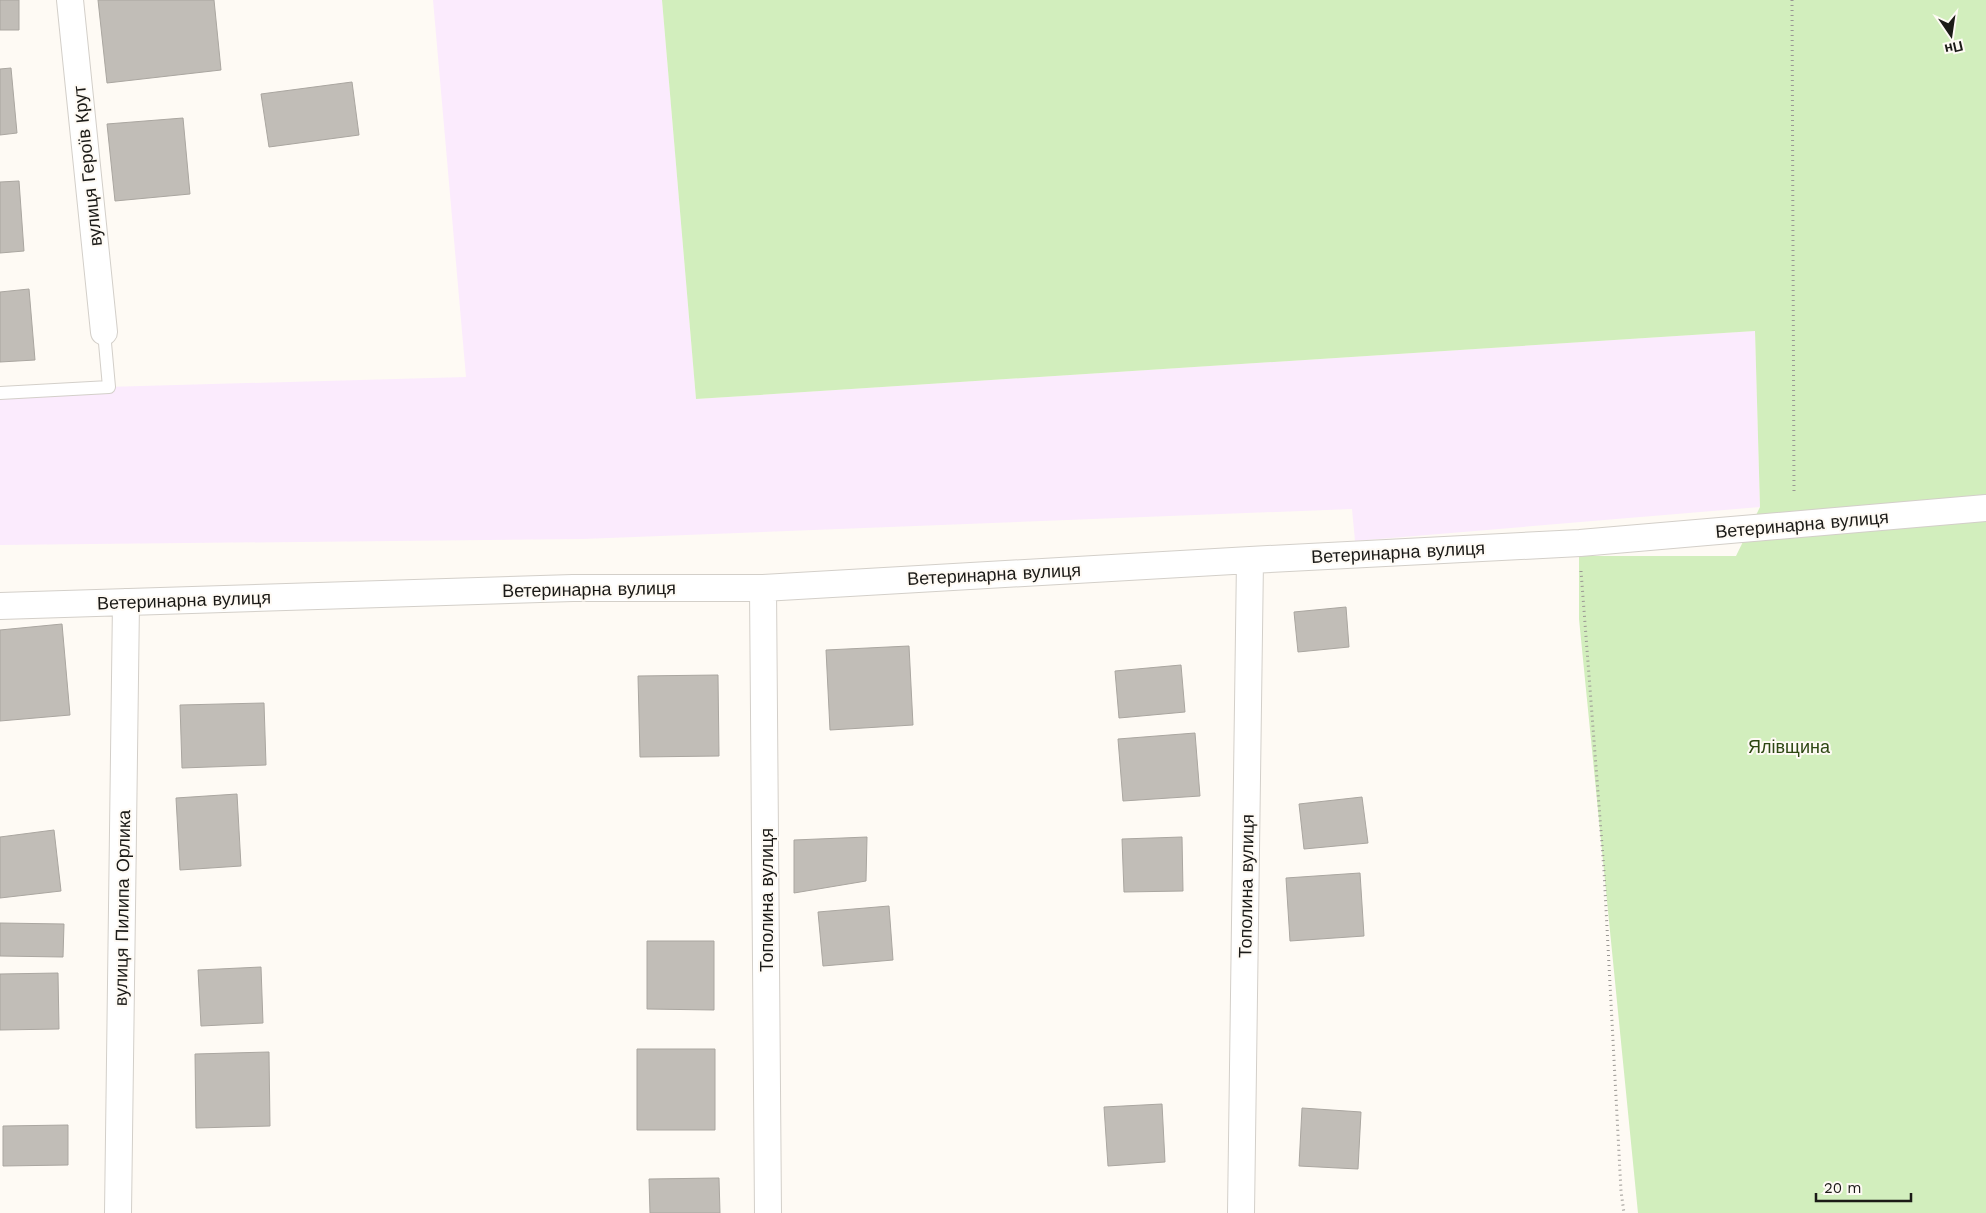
<svg xmlns="http://www.w3.org/2000/svg" width="1986" height="1213" font-family="'Work Sans',sans-serif">
	<rect width="100%" height="100%" fill="#fefaf4"/>
	<!-- industrial -->
	<path fill="#fbebfd" d="M433,0h229l34,399 1059,-68 5,176 -405,34 -3,-32 -769,30 -583,6v-155l466,-13z"/>
	<!-- green -->
	<path fill="#d2eebd" d="M662,0h1324v1213h-348l-59,-594v-63h157l24,-49 -5,-176 -1059,68z"/>
	<!-- building -->
	<path fill="#c1bdb7" stroke="#aaa6a0" d="M0,0h19v30h-19z
		M98,0h116l7,70 -114,13z
		M11,68l6,65 -17,2v-66z
		M352,82l7,53 -90,12 -8,-53z
		M183,118l7,76 -75,7 -8,-77z
		M19,181l5,70 -24,2v-71z
		M29,289l6,71 -35,2v-70z
		M1346,607l3,40 -51,5 -4,-40z
		M62,624l8,91 -70,6v-91z
		M909,646l4,79 -83,5 -4,-80z
		M1181,665l4,47 -66,6 -4,-47z
		M718,675l1,81 -79,1 -2,-81z
		M264,703l2,62 -84,3 -2,-63z
		M1195,733l5,63 -77,5 -5,-62z
		M237,794l4,72 -61,4 -4,-72z
		M1362,797l6,46 -64,6 -5,-45z
		M54,830l7,61 -61,7v-61z
		M867,837l-1,44 -72,12v-53z
		M1182,837l1,54 -59,1 -2,-53z
		M1360,873l4,63 -74,5 -4,-63z
		M889,906l4,54 -70,6 -5,-54z
		M0,923l64,1 -1,33 -63,-1z
		M647,941h67v69l-67,-1z
		M261,967l2,56 -62,3 -3,-56z
		M58,973l1,56 -59,1v-56z
		M637,1049h78v81h-78z
		M269,1052l1,74 -74,2 -1,-74z
		M1162,1104l3,58 -57,4 -4,-59z
		M1302,1108l59,4 -3,57 -59,-3z
		M68,1125v40l-65,1v-40z
		M719,1178l1,35h-70l-1,-34z"/>
	<g fill="none" stroke-linecap="round" stroke-linejoin="round">
		<!-- lane casing -->
		<g stroke="#d3cfc9" stroke-width="14">
			<path id="lane" d="M0,393l109,-6 -5,-55"/>
		</g>
		<!-- street casing -->
		<g stroke="#d3cfc9" stroke-width="28">
			<path id="street" d="M70,0l34,332
				M763,588l5,625
				M0,606l573,-18h190l487,-28 330,-17 406,-35
				M118,1213l8,-611
				M1241,1213l9,-653"/>
		</g>
		<!-- path -->
		<path stroke="#9a9793" stroke-width="3" stroke-dasharray="1 4" stroke-linecap="butt" d="M1792,0l2,495
			M1581,571l23,300 17,320 3,22"/>
		<!-- lane -->
		<use href="#lane" stroke="#fff" stroke-width="12"/>
		<!-- street -->
		<use href="#street" stroke="#fff" stroke-width="26"/>
	</g>
	<g text-anchor="middle" dominant-baseline="central" stroke-width="4" stroke-linejoin="round" paint-order="stroke">
		<!-- street labels -->
		<g font-size="18" fill="#1b1a17" stroke="#fefaf4">
			<text transform="translate(87 166) rotate(-96)">вулиця Героїв Крут</text>
			<text transform="translate(1802 524) rotate(-5)">Ветеринарна вулиця</text>
			<text transform="translate(1398 552) rotate(-3)">Ветеринарна вулиця</text>
			<text transform="translate(994 574) rotate(-3)">Ветеринарна вулиця</text>
			<text transform="translate(589 589) rotate(-1)">Ветеринарна вулиця</text>
			<text transform="translate(184 600) rotate(-2)">Ветеринарна вулиця</text>
			<text transform="translate(1246 886) rotate(-89)">Тополина вулиця</text>
			<text transform="translate(766 900) rotate(-90)">Тополина вулиця</text>
			<text transform="translate(122 908) rotate(-89)">вулиця Пилипа Орлика</text>
		</g>
		<!-- park labels -->
		<g font-size="18" fill="#2d4712" stroke="#fefaf4">
			<text x="1789" y="746">Ялівщина</text>
		</g>
	</g>
	<!-- north arrow -->
	<g transform="translate(1951 35) rotate(167)" stroke="#fefaf4" stroke-width="4" paint-order="stroke">
	<path d="M0-4L9 19L0 12L-9 19Z" fill="#1b1a17"/>
	<text y="-8" font-size="14" font-weight="bold" text-anchor="middle" fill="#1b1a17">Пн</text>
	</g>
	<!-- scale -->
	<path d="M1816 1193v8h95v-8" fill="none" stroke="#1b1a17" stroke-width="2.5"/>
	<text x="1824" y="1193" font-size="15" fill="#1b1a17" stroke="#fefaf4" stroke-width="4" paint-order="stroke">20 m</text>
</svg>
